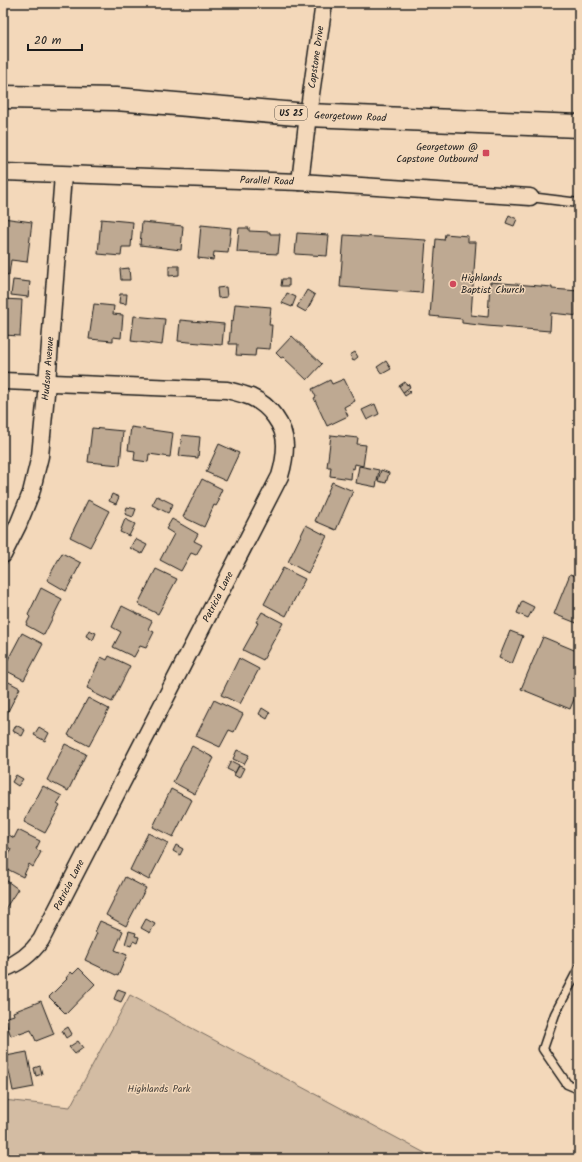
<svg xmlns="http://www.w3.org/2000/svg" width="582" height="1162" font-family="Kalam,sans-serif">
	<rect width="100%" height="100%" fill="#f3d8ba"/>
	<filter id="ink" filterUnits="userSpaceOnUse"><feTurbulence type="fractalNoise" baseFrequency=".025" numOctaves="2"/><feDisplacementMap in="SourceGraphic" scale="8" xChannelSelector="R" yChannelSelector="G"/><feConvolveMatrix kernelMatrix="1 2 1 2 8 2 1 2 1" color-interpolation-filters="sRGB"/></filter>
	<g filter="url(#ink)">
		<!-- green -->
		<path fill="#d3bca3" stroke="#786c60" d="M130,995l306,164h-433v-59l67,7z"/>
		<!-- building -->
		<path fill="#bea992" stroke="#1c1c1c" d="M509,215l8,4 -3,7 -8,-3z
			M3,218l29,4 -5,40 -16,-2 -2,15 -6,-1z
			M101,219l32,3 -2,25h-9l-1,9 -23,-2z
			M142,222l41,4 -2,24 -41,-5z
			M201,225l30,3 -3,25 -14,-1 -1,8 -15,-2z
			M239,228h10v3l21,1v2h10l-2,20 -41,-2z
			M297,233l32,2 -2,21 -32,-2z
			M445,234l23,2v6h8l-5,73 17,2 2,-35 62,5v2l27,2v25l-28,-3 -1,18 -63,-5 -25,-3v-4l-32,-3 6,-77 8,1z
			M344,235l82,5 -4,53 -82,-6z
			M169,266h10v9l-10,1z
			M129,268l1,12h-9l-1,-11z
			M282,279h7v7h-8z
			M13,280l17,2 -2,15 -17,-2z
			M226,287l1,10 -9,1 -1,-10z
			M307,290l8,5 -9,17 -9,-5z
			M287,293l9,4 -4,10 -10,-4z
			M120,294h7l-1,10 -7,-1z
			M3,299l19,1 -2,36 -17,-1z
			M94,304l20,2 -1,8 10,1 -2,23 -8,-1v4l-24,-2z
			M235,304l36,3 -2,18h3l-2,24 -14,-1 -1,8 -19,-1 1,-11h-8l2,-23 2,1z
			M134,316l31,3 -3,26 -31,-4z
			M180,320l44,4 -2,21 -44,-4z
			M579,332v23h-2z
			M292,336l30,28 -15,16 -24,-23 -2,1 -5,-5z
			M355,352l3,5 -5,4 -3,-6z
			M386,361l5,8 -9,5 -5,-7z
			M344,379l11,22 -11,6 4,9 -21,10 -13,-28 2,-1 -4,-8 18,-9 2,4z
			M405,382l2,3 1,-1 2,3 -7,5 -4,-6z
			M409,390l2,2 -6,4 -2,-3z
			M375,404l4,10 -12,6 -5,-10z
			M131,427l42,6 -3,24 -21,-3 -1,8 -14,-2 1,-9 -7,-1z
			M92,428l31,3 -3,34 -32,-3z
			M182,435l18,2 -2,21 -19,-2z
			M331,435l27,3 -1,6 9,1 -3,21 -8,-2 -1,5 -2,-1 -1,11 -21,-3 1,-9h-4z
			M219,444l20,9 -13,28 -20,-9z
			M359,466l20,4 -3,17 -20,-4z
			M381,470l8,3 -3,10 -8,-2z
			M202,479l20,10 -4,9 2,1 -4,7 -2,-1 -10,22 -21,-10z
			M332,482l21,9 -17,39 -21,-9z
			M112,494l7,3 -3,7 -7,-3z
			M157,496l16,8 -5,9 -16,-8z
			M88,500l21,11 -19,36 -20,-10z
			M127,507l9,2 -3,8 -8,-3z
			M125,519l10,5 -6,12 -9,-4z
			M172,519l26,15 -4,7 8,4 -6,10 -5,-2 -10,18 -21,-11 14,-26 -8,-5z
			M306,525l21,11 -19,37 -20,-11z
			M135,539l12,6 -5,9 -12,-6z
			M62,553l19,10 -15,28 -19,-11z
			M283,568l22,11 -19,37 -22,-12z
			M156,569l21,10 -19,35 -20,-10z
			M570,574l9,3v47l-25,-10z
			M41,588l21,11 -18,36 -18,-10 4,-8 -2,-2z
			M522,601l12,6 -6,11 -11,-5z
			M122,606l30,15 -4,8 6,3 -8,16 -6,-2 -6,11 -21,-10 8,-15 -9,-5z
			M262,612l21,11 -20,37 -20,-10 15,-27 -2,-1z
			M89,630l7,3 -3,7 -7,-4z
			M510,631l13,5 -11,28 -13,-6z
			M22,633l21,11 -19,36 -21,-11z
			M543,637l36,15v47l-4,-2 -5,12 -49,-20z
			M109,656l21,10 -18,36 -20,-10 1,-1 -6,-3 14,-31 6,3z
			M239,658l1,1 19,10 -19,35 -19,-9z
			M3,679l17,9 -17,33z
			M88,698l21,11 -20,37 -21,-11z
			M214,700l29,14 -9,18 -5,-2 -9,17 -24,-11z
			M262,708l8,5 -3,6 -8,-5z
			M16,725l9,5 -3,6 -9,-5z
			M39,727l10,6 -4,8 -11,-6z
			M65,744l21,10 -18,37 -21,-11z
			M192,746l22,12 -19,36 -22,-12z
			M237,750l12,5 -5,9 -11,-5z
			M231,761l8,4 -4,8 -8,-4z
			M239,766l5,2 -5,10 -5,-3z
			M16,775l7,4 -5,7 -6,-4z
			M43,786l19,10 -5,8 3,2 -15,27 -21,-11z
			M171,789l21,11 -19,37 -20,-10z
			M18,830l22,11 -4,8 5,3 -8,15 -4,-3 -6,13 -20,-10 8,-18 -7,-4 5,-10 5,3z
			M148,833l20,10 -19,37 -19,-10z
			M176,845l7,4 -3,6 -7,-4z
			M125,877l21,11 -20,38 -20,-11z
			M3,878l15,11 -15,23z
			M146,919l9,5 -5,9 -9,-5z
			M100,921l23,10 -8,19 12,5 -9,21 -33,-16 12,-27 -2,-1z
			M129,931l7,2 -1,3 4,1 -2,6 -4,-2 -2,5 -6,-2z
			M79,968l16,16 -29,30 -17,-17 18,-18 -1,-1 5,-6 2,2z
			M118,989l8,3 -5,10 -7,-3z
			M41,1001l13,33 -18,7 -5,-11 -11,4v-1l-9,3 -7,-18 10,-3 -1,-3z
			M68,1027l4,7 -6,4 -4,-7z
			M78,1041l5,7 -8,6 -6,-7z
			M27,1052l7,35 -21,4 -7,-35z
			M40,1066l2,8 -6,2 -2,-8z"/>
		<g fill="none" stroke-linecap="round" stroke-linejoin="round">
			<!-- lane casing -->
			<g stroke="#1c1c1c" stroke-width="11">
				<path id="lane" d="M530,197l49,6
					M579,968l-24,46 -12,35 24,35 12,5"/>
			</g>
			<!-- street casing -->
			<g stroke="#1c1c1c" stroke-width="19">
				<g id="street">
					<path id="s1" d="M3,172l297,10 230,15"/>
					<path id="s2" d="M300,182l8,-67 16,-112"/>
					<path d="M3,381l224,9c8,2 16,4 24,7 18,8 34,28 34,48 0,11 -2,21 -5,31l-239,464c-10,14 -21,23 -38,29"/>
					<path id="s3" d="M3,555l15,-30 13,-32 9,-37 7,-73 16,-208"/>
				</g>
			</g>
			<!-- primary casing -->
			<g stroke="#1c1c1c" stroke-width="25">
				<g id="primary">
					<path id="s4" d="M3,97l113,2 192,16 271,11"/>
				</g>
			</g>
			<!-- lane -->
			<use href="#lane" stroke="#f3d8ba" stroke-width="8"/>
			<!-- street -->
			<use href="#street" stroke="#f3d8ba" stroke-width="16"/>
			<!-- primary -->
			<use href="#primary" stroke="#f3d8ba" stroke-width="22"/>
		</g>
	</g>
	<!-- markers -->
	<g fill="#d1495b" stroke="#f3d8ba" stroke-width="1.5">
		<rect x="482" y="149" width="8" height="8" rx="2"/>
		<circle cx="453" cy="284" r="4"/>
	</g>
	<g text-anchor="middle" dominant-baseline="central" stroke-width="3" stroke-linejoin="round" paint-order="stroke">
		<!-- shield labels -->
		<rect fill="#f3d8ba" stroke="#5c544b" stroke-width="1" x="275" y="106" width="32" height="14" rx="3"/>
		<g font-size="9" font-weight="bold" fill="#1c1c1c">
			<text x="291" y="113">US 25</text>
		</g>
		<!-- street labels -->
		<g font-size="10" fill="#1c1c1c" stroke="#f3d8ba">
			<text stroke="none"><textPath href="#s2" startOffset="126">Capstone Drive</textPath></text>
			<text stroke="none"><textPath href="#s4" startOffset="348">Georgetown Road</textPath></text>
			<text stroke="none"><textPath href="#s1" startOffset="264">Parallel Road</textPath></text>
			<text stroke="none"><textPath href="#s3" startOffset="194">Hudson Avenue</textPath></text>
			<text transform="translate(218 597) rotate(-63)">Patricia Lane</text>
			<text transform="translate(69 885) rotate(-63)">Patricia Lane</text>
		</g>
		<!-- poi labels -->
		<g font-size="10" fill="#1c1c1c" stroke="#f3d8ba" text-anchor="end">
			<text x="478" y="147">Georgetown @<tspan x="478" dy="12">Capstone Outbound</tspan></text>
			<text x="461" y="278" text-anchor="start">Highlands<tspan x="461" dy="12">Baptist Church</tspan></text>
		</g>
		<!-- park labels -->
		<g font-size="10" fill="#4a443e" stroke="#f3d8ba">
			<text x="159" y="1089">Highlands Park</text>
		</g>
	</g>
	<!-- margin -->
	<rect width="582" height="1162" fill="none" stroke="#f3d8ba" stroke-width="16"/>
	<rect x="8" y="8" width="566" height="1146" fill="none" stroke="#1c1c1c" stroke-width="1.5" filter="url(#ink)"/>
	<!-- scale -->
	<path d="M28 44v6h54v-6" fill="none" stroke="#1c1c1c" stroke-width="2"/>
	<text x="34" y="44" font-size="12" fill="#1c1c1c" stroke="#f3d8ba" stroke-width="3" paint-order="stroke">20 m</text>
</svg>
